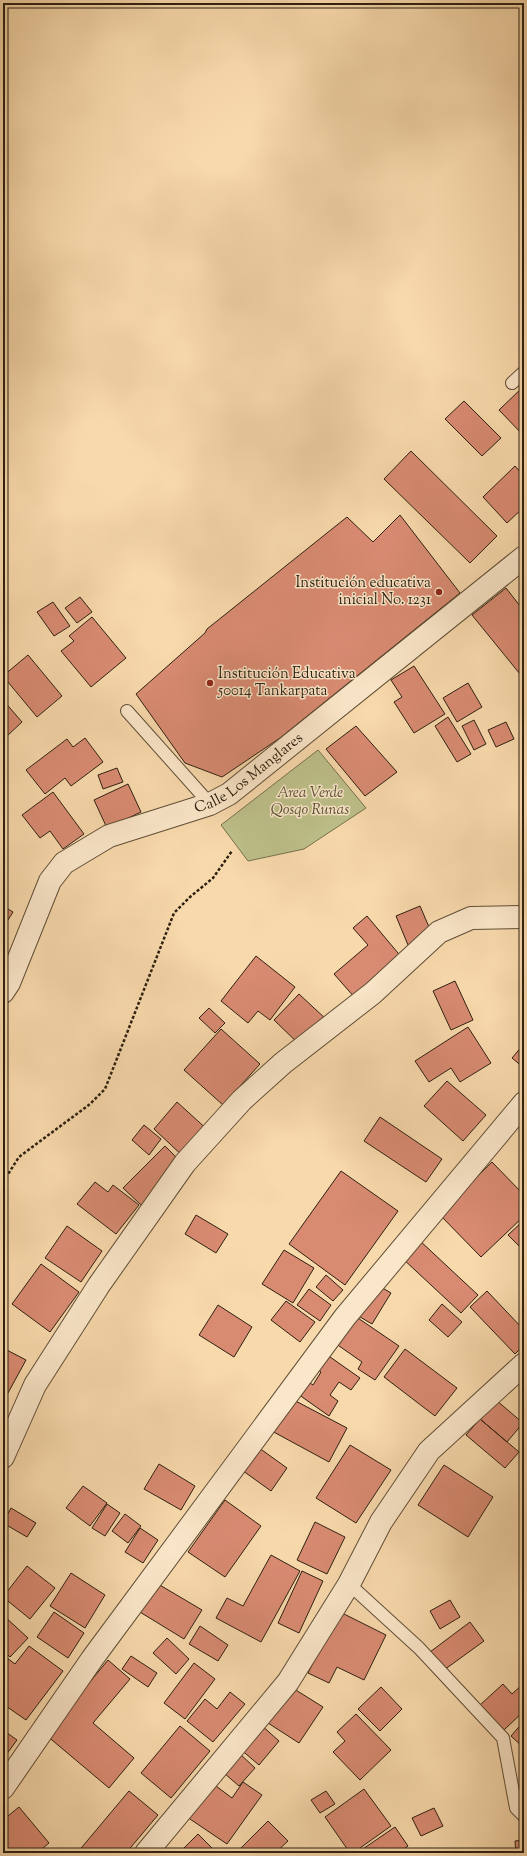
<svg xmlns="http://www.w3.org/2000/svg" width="527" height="1856" font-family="'Sorts Mill Goudy',serif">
	<rect width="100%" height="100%" fill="#f8d9ac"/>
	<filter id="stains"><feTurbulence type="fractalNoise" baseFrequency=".005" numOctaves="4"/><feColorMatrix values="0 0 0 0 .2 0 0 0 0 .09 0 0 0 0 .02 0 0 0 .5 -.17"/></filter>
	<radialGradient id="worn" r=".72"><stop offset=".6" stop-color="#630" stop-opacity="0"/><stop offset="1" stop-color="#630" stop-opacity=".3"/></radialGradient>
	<!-- green -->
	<path fill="#bdbf89" stroke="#75704c" d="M318,750l48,58 -62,41 -56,12 -27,-36z"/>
	<!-- building -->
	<path fill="#d98b72" stroke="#2d2010" d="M524,386v50l-25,-26z
		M464,401l37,37 -19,18 -37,-37z
		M411,451l86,85 -27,27 -86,-84z
		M515,466l9,10v31l-17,16 -24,-26z
		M400,515l60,78 -180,145 -58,39 -37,-14 -49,-69 69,-61 2,-4 140,-112 26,25z
		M506,588l18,23v68l-52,-64z
		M80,597l12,15 -15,11 -12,-15z
		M53,602l17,24 -16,10 -17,-24z
		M92,617l34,41 -35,29 -30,-36 13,-10 -5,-5z
		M28,655l34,41 -25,21 -34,-41z
		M414,666l31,48 -31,19 -20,-31 8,-5 -11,-17z
		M468,683l14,24 -25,15 -14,-24z
		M3,700l19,22 -15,14 -4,-5z
		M448,717l23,37 -14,8 -22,-36z
		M474,720l12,24 -12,6 -12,-24z
		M506,722l8,17 -18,8 -8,-17z
		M356,726l41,46 -32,24 -39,-47z
		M85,738l18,24 -32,24 -6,-8 -20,16 -19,-24 41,-31 6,8z
		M117,768l6,14 -20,7 -5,-14z
		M128,784l13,28 -34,16 -13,-28z
		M53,792l31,42 -21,15 -13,-18 -10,7 -18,-23z
		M3,906l10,6 -10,16z
		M420,906l12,28 -24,11 -12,-29z
		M367,916l36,43 -47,40 -22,-25 34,-29 -15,-17z
		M256,956l39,31 -25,33 -12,-9 -10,12 -27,-22z
		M455,981l18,39 -22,10 -18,-39z
		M299,994l29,27 -25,27 -29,-28z
		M209,1008l16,15 -10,10 -16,-15z
		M468,1027l23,36 -31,19 -9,-14 -22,14 -14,-21z
		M221,1029l39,35 -37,41 -39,-35z
		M523,1045l1,1v22l-12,-10z
		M447,1081l39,34 -23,26 -39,-35z
		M177,1102l33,30 -24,27 -32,-30z
		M380,1117l62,42 -16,23 -62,-41z
		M144,1125l17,14 -12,16 -17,-15z
		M165,1146l17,17 -41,42 -18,-17z
		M492,1162l32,33v21l-43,41 -42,-43z
		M341,1171l57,40 -53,74 -56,-41z
		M95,1182l13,10 5,-7 26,20 -23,29 -39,-30z
		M196,1215l32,19 -12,19 -31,-19z
		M523,1221h1v30l-16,-16z
		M67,1226l35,25 -21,31 -36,-24z
		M418,1239l60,56 -17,18 -60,-56z
		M284,1250l30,18 -21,35 -31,-19z
		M41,1264l38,28 -29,40 -38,-28z
		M326,1275l17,15 -10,11 -17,-14z
		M374,1283l17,10 -19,31 -17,-10z
		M309,1289l22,16 -11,16 -23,-16z
		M487,1291l37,39v15l-9,9 -45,-47z
		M286,1301l29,21 -15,20 -29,-22z
		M442,1304l20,18 -14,15 -19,-17z
		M218,1305l34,22 -18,30 -35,-22z
		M352,1314l47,32 -24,34 -17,-11 4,-7 -30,-21z
		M3,1348l23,12 -18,33 -5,-3z
		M405,1349l52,39 -22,28 -51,-39z
		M323,1352l37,26 -9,12 -12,-8 -9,13 8,6 -9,15 -34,-24 9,-13 9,6 8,-13 -8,-6z
		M288,1397l59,31 -18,34 -59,-32z
		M496,1400l27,23 -16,19 -27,-23z
		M480,1419l39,33 -14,16 -39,-33z
		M255,1445l32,23 -16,23 -32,-23z
		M350,1445l41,25 -35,53 -40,-25z
		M159,1464l36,22 -14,24 -37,-21z
		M444,1465l49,32 -25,40 -50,-32z
		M83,1486l24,17 -17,23 -24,-18z
		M225,1500l36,26 -36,51 -37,-25z
		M107,1504l13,9 -15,23 -13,-8z
		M11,1508l25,15 -9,14 -24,-14z
		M125,1514l16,12 -13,17 -16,-12z
		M315,1522l30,15 -18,37 -30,-14z
		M140,1528l18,12 -15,23 -18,-11z
		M271,1555l29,16 -39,71 -45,-24 11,-20 16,8z
		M27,1566l28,22 -25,31 -27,-22z
		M302,1571l21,10 -24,52 -21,-10z
		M71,1573l34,22 -20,33 -35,-22z
		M153,1581l49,29 -18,29 -49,-30z
		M450,1600l10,17 -20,12 -10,-18z
		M338,1611l48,24 -22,45 -27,-13 -8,16 -21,-10z
		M54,1612l30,21 -16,25 -31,-21z
		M3,1615l25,23 -18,19 -7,-7z
		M470,1622l14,19 -40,29 -14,-18z
		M200,1626l28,19 -10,16 -29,-17z
		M167,1638l22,21 -13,15 -23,-21z
		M29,1646l34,25 -37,49 -23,-16v-49l12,9z
		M131,1656l26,17 -9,14 -26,-18z
		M108,1660l22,19 -37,44 41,35 -25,30 -63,-53z
		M194,1663l21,16 -30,40 -21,-16z
		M524,1683v28l-20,19 -24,-25 23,-21 9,10z
		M291,1687l32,20 -24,36 -31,-20z
		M381,1687l21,22 -22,22 -22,-22z
		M230,1692l15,12 -32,38 -26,-21 18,-22 12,10z
		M356,1714l35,36 -31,30 -27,-28 12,-11 -8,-9z
		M524,1721v27l-13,-12z
		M260,1724l19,17 -20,24 -20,-17z
		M180,1726l30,25 -39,47 -30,-25z
		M3,1730l14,10 -14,19z
		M240,1754l15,14 -16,18 -15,-13z
		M243,1782l19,13 -35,49 -40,-27 25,-34 20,15z
		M524,1784v24l-4,-1z
		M364,1789l27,37 -38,27h-3l-25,-36z
		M129,1791l29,24 -32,38h-49z
		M326,1791l9,13 -15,9 -9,-13z
		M19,1807l30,36 -12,10h-34v-33z
		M434,1808l9,18 -22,10 -9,-18z
		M268,1821l20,20 -13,12h-39z
		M395,1827l13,19 -10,7h-41z
		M198,1834l19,19h-30l-4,-4z
		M524,1840v13h-8l-1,-12z"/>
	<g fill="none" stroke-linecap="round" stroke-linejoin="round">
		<!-- service casing -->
		<g stroke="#604e37" stroke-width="14">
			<path id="service" d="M512,383l12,-11
				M127,711l83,93
				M349,1584l70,64 84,90 13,70 8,8"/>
		</g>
		<!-- minor casing -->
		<g stroke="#604e37" stroke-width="24">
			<g id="minor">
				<path id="s1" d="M3,992l6,-9 41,-102 14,-18 45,-27 101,-32 19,-10 295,-237"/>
				<path d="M3,1457l32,-72 64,-100 86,-122 57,-63 41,-37 90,-70 66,-61 32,-14 53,-1"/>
				<path d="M3,1788l89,-129 253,-342 179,-214"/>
				<path d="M146,1853l142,-171 61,-98 32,-62 48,-71 95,-87"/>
			</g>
		</g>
		<!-- path -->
		<path stroke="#2d2010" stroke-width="2.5" stroke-dasharray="3 2" stroke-linecap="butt" d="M3,1182l16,-25 71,-53 15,-15 69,-176 16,-16 23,-19 19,-27"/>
		<!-- service -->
		<use href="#service" stroke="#fae6c9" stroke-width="12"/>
		<!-- minor -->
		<use href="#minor" stroke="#fae6c9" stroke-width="22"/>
	</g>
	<!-- markers -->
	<g fill="#8f2418" stroke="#fae6c9" stroke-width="1.5">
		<circle cx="439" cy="592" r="4"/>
		<circle cx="210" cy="683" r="4"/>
	</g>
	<g text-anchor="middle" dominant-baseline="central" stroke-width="3" stroke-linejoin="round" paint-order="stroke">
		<!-- poi labels -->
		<g font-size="15" fill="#2d2010" stroke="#fae6c9" text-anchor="end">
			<text x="431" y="583">Institución educativa<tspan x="431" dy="17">inicial No. 1231</tspan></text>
			<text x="218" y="674" text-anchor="start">Institución Educativa<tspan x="218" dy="17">50014 Tankarpata</tspan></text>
		</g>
		<!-- street labels -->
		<g font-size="15" fill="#2d2010" stroke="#fae6c9">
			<text stroke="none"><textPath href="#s1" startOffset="351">Calle Los Manglares</textPath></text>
		</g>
		<!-- park labels -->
		<g font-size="15" font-style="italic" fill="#585034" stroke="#fae6c9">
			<text x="310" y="793">Area Verde<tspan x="310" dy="17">Qosqo Runas</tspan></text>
		</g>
	</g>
	<!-- margin -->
	<rect width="527" height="1856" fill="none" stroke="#f8d9ac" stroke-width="16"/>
	<rect x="4" y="4" width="519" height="1848" fill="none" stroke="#2d2010" stroke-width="2"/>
	<rect x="8" y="8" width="511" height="1840" fill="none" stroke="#2d2010"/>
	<rect width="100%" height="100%" filter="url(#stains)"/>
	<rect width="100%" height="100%" fill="url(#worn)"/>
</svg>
